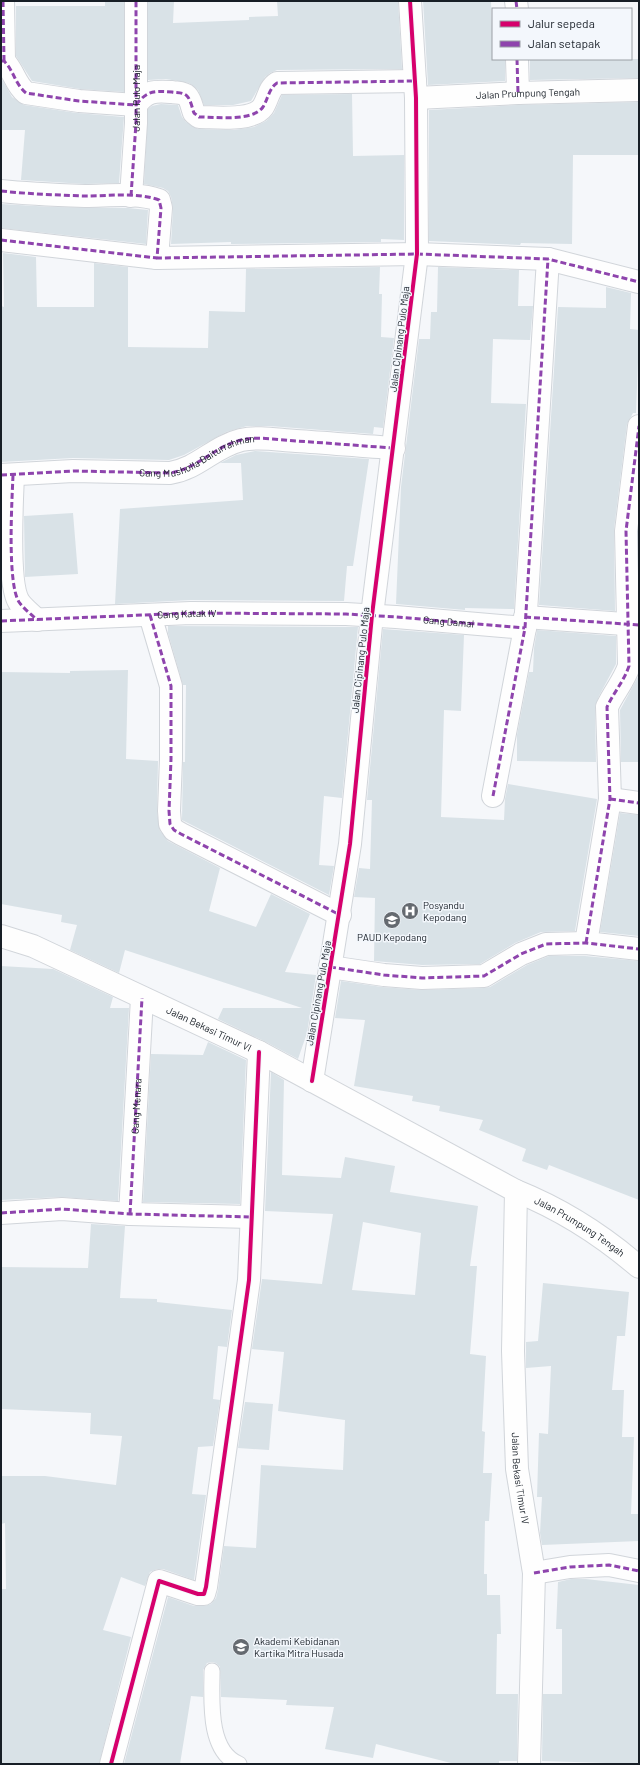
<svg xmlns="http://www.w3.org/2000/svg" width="640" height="1765" font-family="Barlow,sans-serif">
	<rect width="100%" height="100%" fill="#f5f7fa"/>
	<!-- building -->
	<path fill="#d9e2e7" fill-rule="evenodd" d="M105,1h19v91l-44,-3 -48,-8 -16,-25v-50h89z
		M148,1h26l-1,22 76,-3v-3l29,-1 -1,-15h121l4,68 -125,1 -7,3 -5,4 -14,24 -18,4h-29l-6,-15 -9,-7 -23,-4 -18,1z
		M423,1h68l2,58h12v22l-77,4z
		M530,59h109v19l-109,2z
		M1,78l11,19 12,8 53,8 47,4 -5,66 -34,1 -64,-4 4,-50h-24z
		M352,94l1,62 51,-1v85l-23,-1v3l-150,2v-2l-60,2 2,-35 -2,-12 -3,-6 -5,-3 -19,-4 4,-75 4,-3 9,-2 17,1 4,12 4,5 12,7 36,1 20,-3 12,-6 8,-8 8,-18z
		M639,102v53h-66l-1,89 -51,-1 -1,2 -91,-4v-131l89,-5z
		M1,204l52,3 75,1 20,2 -2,34 -145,-16z
		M3,253l33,4 1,50h57v-44l34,4v80l80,1 1,-37 36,1 1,-43 134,-2 -1,27h3l-1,43 13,1 -11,90 -9,-1 -1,7 -104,-8h-22l-21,6 -42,23 -15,5 -96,-2 -72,4v-156l3,1z
		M438,267l81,3 -1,36h15l-3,34 -37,-1 -2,64 35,1 -12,205 -49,-1v2l-69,-6 5,-117 18,-148h11l1,-27h6z
		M606,287l25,6 -1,36 9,1v32h-1l-2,51h-3l-6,11 -13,105 1,82 -76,-6 19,-298 48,1z
		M255,451l114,8 -16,107h-6l-3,35 -153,-1 -76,4 5,-95 123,-9 -2,-37h-21l16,-8z
		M73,513l5,61 -53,3 -1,-61z
		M168,626l190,1 -16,171 -18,-2 -5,69 15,1 -5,29 -147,-75 1,-58h2l1,-77h-3l-15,-52z
		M383,629l81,6 -3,76 -17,-1 -3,107 63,3 1,-21 3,-15 89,15 -22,132 -34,1 -26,11 -35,21 -58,1 -48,-4 1,-63 -21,-1 5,-29 11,1 2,-69h-5z
		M537,630l79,6v28l-17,32 -4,11 1,55 -79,-1v-26l12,-63h4l1,-24z
		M128,670l-2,89 32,2 -1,51 3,19 8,10 52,27 -11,43 47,16 15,-33 39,20 -25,58 31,3 -9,58 -9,26 -34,-18 -46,-22 5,-11h79l-177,-58 -6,23 -49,-23 7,-25 -16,-3 1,-7 -61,-11v-232l69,1v-2z
		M639,675v87h-18l-1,-52z
		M620,813l19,2v121l-39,-4z
		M549,956h36l54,5v239l-90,-35 -2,5 -25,-9 4,-12 -47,-19 4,-10 -44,-9 1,-5 -28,-5 1,-5 -59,-10 11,-66 -30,-2 6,-37 41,6 39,3 63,-2 6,-1 37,-22z
		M1,966l52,3 60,28 -3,11h19l-11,193 -57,-4 -60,3z
		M208,1042l38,18 -6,144 -97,-2 8,-148 52,1z
		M271,1072l13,8 -2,95 59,3 4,-21 50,9 -5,26 88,14 -8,60h7l-7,88 16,2 -4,75 3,1 -2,41h9l-3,48h-4l-1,53h3v21h13l1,39h-4l-1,60h22l-1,67h-18v3l-48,-1 -75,-19 -3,14 -48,-9 9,-42 -48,-2 1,-5 -66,-3 -1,-30 -4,-4 -4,-1 -5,1 -4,7v27l-12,-1 -11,68h-56l44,-167 26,9h10l7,-2 5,-6 2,-8 6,-44 32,2 5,-83 82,5 2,-50 -67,-9 6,-59 -32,-3 10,-70 60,5 11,-70 -68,-3zM363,1222l58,11 -6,62 -63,-5z
		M91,1224l34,2 -5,72 37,1v3l75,8 -5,37 -9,-1 -5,53 7,1 -7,46 -15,1 -6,47 14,1 -12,85 -31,-11h-6l-7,3 -5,14 -24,-9 -18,53 28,7 -32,127h-98v-175h5l-1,-66 -4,1v-48h44l71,9 6,-49 -32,-2 1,-21 -90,-4v-142l87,1z
		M543,1283l86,9 -4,44h-8l-5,54h12l-2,47h12l-3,77h8v27l-97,4 -2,-12 2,-36h-5l2,-64 9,1 3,-68 -25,2v-26l12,-1z
		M245,1402l28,2 -4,46 -31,-2z
		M571,1579h15l53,6v179l-97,-3 1,-67h19v-65h-6l2,-47z"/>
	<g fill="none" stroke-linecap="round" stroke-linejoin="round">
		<!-- service casing -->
		<g stroke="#d1d5da" stroke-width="17">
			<path id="service" d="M212,1671c0,27 -5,80 27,93"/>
		</g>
		<!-- minor casing -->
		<g stroke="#d1d5da" stroke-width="24">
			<g id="minor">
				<path d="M3,1l1,60"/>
				<path d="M516,1l1,8"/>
				<path d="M517,59l1,34"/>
				<path d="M1,61h3c10,10 11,23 22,32l53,8 57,4c11,-15 19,-14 36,-13 5,1 11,0 15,4 4,4 5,12 7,17l5,4c17,0 53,5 64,-10 5,-8 6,-19 14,-24l138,-2"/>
				<path id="s1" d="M416,98l102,-5 121,-3"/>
				<path d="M1,191c28,3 56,4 84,5 23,0 52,-4 74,4l2,8 -4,50 260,-4 131,5 91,23"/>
				<path d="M131,196l5,-73v-122"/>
				<path d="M1,240l156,18"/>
				<path d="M1,475l72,-4 97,2c29,-5 43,-26 71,-33 18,-4 37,0 55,1 33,2 65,5 98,7"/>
				<path d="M13,475c-1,26 -6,108 6,127 5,7 12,12 18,18"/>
				<path d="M150,615l21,71v73l-2,52 1,13 4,6 7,4 159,81"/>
				<path d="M525,617l114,8"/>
				<path d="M1,621l190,-8 155,1 50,3 129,11"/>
				<path d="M493,796l32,-168 23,-369"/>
				<path d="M610,799l29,4"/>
				<path d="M586,943l24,-144 -3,-92c7,-15 17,-26 22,-41l-3,-135 13,-105"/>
				<path d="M330,967l54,8 38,3 62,-2 37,-22 25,-10 40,-1 53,6"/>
				<path d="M312,1081l38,-237 22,-229 45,-361 -1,-156 -6,-97"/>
				<path id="s2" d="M516,1191c45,18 87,45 123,76"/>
				<path d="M1,1213l61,-4 68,5 121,3"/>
				<path d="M130,1214l12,-216"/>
				<path d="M534,1573l36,-6 39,-2 30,6"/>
				<path d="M111,1764l48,-183 39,13h6l2,-7 43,-307 10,-228"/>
			</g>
		</g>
		<!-- tertiary casing -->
		<g stroke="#d1d5da" stroke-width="24">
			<g id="tertiary">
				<path id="s3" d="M1,936l32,10 226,106 257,139 -3,160 4,118 17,104 -5,191"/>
			</g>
		</g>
		<!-- service -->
		<use href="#service" stroke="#fefefe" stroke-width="15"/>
		<!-- minor -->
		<use href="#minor" stroke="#fefefe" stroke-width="22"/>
		<!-- tertiary -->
		<use href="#tertiary" stroke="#fefefe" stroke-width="22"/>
		<!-- quiet -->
		<g stroke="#8e44ad" stroke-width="3" stroke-dasharray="6 3" stroke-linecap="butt">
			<path d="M3,1l1,60"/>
			<path d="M516,1l1,8"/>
			<path d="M517,59l1,34"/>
			<path d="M1,61h3c10,10 11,23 22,32l53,8 57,4c11,-15 19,-14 36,-13 5,1 11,0 15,4 4,4 5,12 7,17l5,4c17,0 53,5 64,-10 5,-8 6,-19 14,-24l138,-2"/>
			<path d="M1,191c28,3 56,4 84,5 23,0 52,-4 74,4l2,8 -4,50 260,-4 131,5 91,23"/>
			<path id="s4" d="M131,196l5,-73v-122"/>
			<path d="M1,240l156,18"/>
			<path id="s5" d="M1,475l72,-4 97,2c29,-5 43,-26 71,-33 18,-4 37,0 55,1 33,2 65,5 98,7"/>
			<path d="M13,475c-1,26 -6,108 6,127 5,7 12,12 18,18"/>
			<path d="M150,615l21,71v73l-2,52 1,13 4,6 7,4 159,81"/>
			<path d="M525,617l114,8"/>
			<path id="s6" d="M1,621l190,-8 155,1 50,3 129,11"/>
			<path d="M493,796l32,-168 23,-369"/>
			<path d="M610,799l29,4"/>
			<path d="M586,943l24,-144 -3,-92c7,-15 17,-26 22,-41l-3,-135 13,-105"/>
			<path d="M330,967l54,8 38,3 62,-2 37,-22 25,-10 40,-1 53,6"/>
			<path d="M1,1213l61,-4 68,5 121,3"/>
			<path id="s7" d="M130,1214l12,-216"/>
			<path d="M534,1573l36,-6 39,-2 30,6"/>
		</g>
		<!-- cycleway casing -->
		<g stroke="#f3f7fc" stroke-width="6">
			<path id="cycleway" d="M312,1081l38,-237 22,-229 45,-361 -1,-156 -6,-97
				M111,1764l48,-183 39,13h6l2,-7 43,-307 10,-228"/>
		</g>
		<!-- cycleway -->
		<use href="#cycleway" stroke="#d6006c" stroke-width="4"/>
	</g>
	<!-- icons -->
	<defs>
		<g id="hospital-disc" transform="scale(0.9)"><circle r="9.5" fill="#656a70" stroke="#f3f7fc"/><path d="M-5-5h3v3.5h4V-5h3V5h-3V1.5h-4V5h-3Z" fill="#fff"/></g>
		<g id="school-disc" transform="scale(0.9)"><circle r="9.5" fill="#656a70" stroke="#f3f7fc"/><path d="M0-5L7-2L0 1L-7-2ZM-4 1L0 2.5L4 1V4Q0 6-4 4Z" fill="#fff"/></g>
		<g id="university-disc" transform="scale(0.9)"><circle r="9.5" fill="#656a70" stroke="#f3f7fc"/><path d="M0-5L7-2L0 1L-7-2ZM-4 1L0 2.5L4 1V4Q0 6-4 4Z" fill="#fff"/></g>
	</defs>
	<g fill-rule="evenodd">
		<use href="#hospital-disc" x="410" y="911"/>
		<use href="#school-disc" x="392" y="920"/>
		<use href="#university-disc" x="241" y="1647"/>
	</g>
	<g text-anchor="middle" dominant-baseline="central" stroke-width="3" stroke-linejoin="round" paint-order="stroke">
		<!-- street labels -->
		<g font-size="10" fill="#171e26" stroke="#f3f7fc">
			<text stroke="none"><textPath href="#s1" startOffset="112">Jalan Prumpung Tengah</textPath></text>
			<text stroke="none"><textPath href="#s4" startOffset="98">Jalan Pulo Maja</textPath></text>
			<text transform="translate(399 339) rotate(-83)">Jalan Cipinang Pulo Maja</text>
			<text stroke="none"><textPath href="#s5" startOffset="200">Gang Musholla Baiturrahman</textPath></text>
			<text stroke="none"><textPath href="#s6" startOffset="186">Gang Katak IV</textPath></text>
			<text stroke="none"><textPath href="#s6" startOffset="448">Gang Damai</textPath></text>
			<text transform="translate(360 660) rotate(-84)">Jalan Cipinang Pulo Maja</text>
			<text transform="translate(318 993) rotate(-80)">Jalan Cipinang Pulo Maja</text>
			<text stroke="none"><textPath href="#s3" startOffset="228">Jalan Bekasi Timur VI</textPath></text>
			<text stroke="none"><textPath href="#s7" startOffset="108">Gang Menara</textPath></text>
			<text stroke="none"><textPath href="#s2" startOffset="73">Jalan Prumpung Tengah</textPath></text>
			<text stroke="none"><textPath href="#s3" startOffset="863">Jalan Bekasi Timur IV</textPath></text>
		</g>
		<!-- poi labels -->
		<g font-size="10" fill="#171e26" stroke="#f3f7fc" text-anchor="start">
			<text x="423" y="905">Posyandu<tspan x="423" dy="12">Kepodang</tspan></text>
			<text x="392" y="937" text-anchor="middle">PAUD Kepodang</text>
			<text x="254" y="1641">Akademi Kebidanan<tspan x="254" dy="12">Kartika Mitra Husada</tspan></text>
		</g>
	</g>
	<!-- border -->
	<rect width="640" height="1765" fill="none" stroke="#171e26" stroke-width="4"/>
	<!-- legend -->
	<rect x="492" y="8" width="140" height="52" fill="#f3f7fc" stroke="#9ba0a6"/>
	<rect x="500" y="21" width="20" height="6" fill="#d6006c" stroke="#9ba0a6"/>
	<text x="528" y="28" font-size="12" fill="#171e26">Jalur sepeda</text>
	<rect x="500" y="41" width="20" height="6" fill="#8e44ad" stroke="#9ba0a6"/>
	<text x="528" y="48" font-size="12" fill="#171e26">Jalan setapak</text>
</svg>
